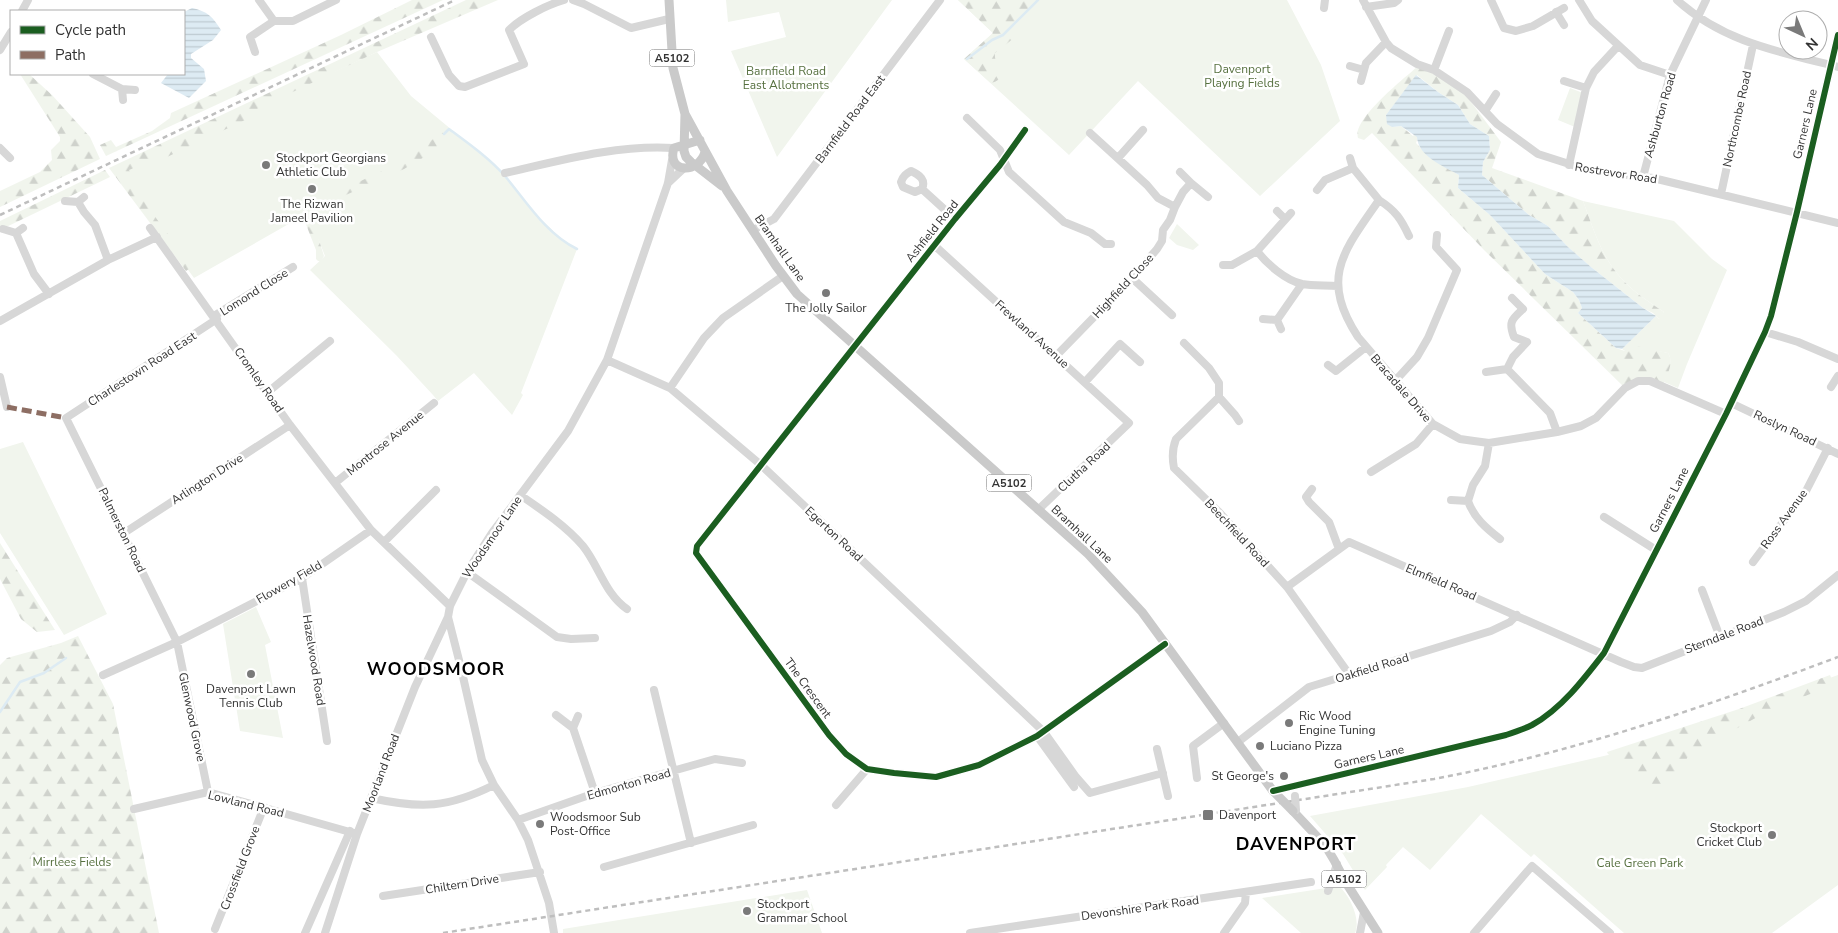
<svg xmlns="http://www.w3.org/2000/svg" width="1838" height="933" font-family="'Nunito Sans',sans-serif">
	<defs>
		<pattern id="forest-firs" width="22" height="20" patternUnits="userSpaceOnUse" patternTransform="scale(1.25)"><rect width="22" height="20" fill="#f1f5ed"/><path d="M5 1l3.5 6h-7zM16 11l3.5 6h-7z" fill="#cfd2cc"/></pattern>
		<pattern id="water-rules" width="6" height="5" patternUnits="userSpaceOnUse" patternTransform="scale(1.25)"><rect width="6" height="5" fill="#ddebf3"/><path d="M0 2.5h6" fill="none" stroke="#becad1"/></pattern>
	</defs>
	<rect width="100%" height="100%" fill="#fff"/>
	<!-- green -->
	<path fill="#f1f5ed" d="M726,0h166l-115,157 -46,-106 55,-14 -7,-25 -51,10z
		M958,0h329l34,65 19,56 -80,75 -122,-115 -69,74 -105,-96 29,-26z
		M377,52l34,44 88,73 35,44 29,27 14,9 -56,144 2,2 -11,20 -38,-42 -36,28 -5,-6 -37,-40 -86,-85 15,-14 -17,-43 -114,65 -77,-106z
		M1570,88l13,5 -8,34 -17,-7z
		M1583,201l91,20 38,38 15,11 -40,94 -9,24 -14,-6c3,-9 10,-20 4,-29l-17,-3 -26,1 -3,-2 34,-33 3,3 5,-7c-18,-12 -35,-23 -48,-40 -16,-20 -24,-47 -33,-71z
		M1177,224l22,21 -6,5 -16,-5 -8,-7z
		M23,442l84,172 -43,21 -64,-102v-84z
		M256,607l15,35 -6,3 18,93 -43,-7 -17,-107z
		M1838,675v210l-66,48h-148l-90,-79 -3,3 -50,-43 -51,56 -27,-23 -17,18 1,2 -22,23 -22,-36 -33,-38 158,-29 162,-37z
		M1339,886c11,10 22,33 16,47h-54l-39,-35z
		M807,890l15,43h-259v-4z"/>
	<!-- forest -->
	<path fill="url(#forest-firs)" d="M412,0h31l-337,156 -6,-11 11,-5 5,7 36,-16 18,-13 1,-5 170,-78z
		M466,0h32l-121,52 -120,57 -1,6 -106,50 -2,-3 -19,8 16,33 47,64 -6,4 -77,-103z
		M958,0h84l-9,10 -19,28 -19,15c-2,12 16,25 -4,30l-27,-24 29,-26z
		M1418,66l11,4 36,24 36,48 -9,26 91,33c9,24 17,51 33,71 13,17 30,28 48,40l-3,6 -2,1 -6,-6 -10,-5 -52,-41 -23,-20 -20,-21 -19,-11 -47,-40 1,-13 7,-12 -1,-14 -19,-12 -12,-19 -20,-13 -21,-17 -31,40 6,12 9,-1 12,10 13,-15 2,-2 4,2 -3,9 -3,4 -3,-2 -5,6 -2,5 14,15 29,17 -1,13 32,27 55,59 28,18 6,8 3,8 -4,5 38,35 9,3 7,-6 36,8c7,10 -2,23 -5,33l-13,-5 -25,7 -141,-138 -112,-117 -8,7 -6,-2c-6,-19 46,-59 60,-72z
		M20,74h9l23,21 38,42 10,22 -100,48v-16l40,-19 12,-12 -1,-10 9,-9v-4z
		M442,132l3,6 -7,11 -34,20 -94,42 14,45 -3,5h-3l-2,-2v-9l-16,-41v-4l11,-5 12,-1 86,-41z
		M105,170l5,7 -110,53v-9z
		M0,543l55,87 -18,2 -16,-13 -21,-40z
		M78,636l35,68 46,229h-159v-268l7,-7 54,-15z
		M1830,675l3,7 -18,10 -47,19 -79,44 -27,44 -54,-45 -1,-2 132,-43z"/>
	<!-- water -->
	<path fill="url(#water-rules)" d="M192,8c15,3 21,9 29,22l-8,10 -22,14v4l13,11 2,12 -17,17 -28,-15 7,-9h16v-62z
		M1416,75l22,17 20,13 12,19 19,12 1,14 -7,12 -1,13 47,40 19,11 20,21 23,20 52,41 13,8 -34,33 -6,-1 -38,-35 4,-5 -3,-8 -6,-8 -28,-18 -55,-59 -32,-27 1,-13c-16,-9 -41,-19 -42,-38l-16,-11 -9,1 -5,-3 -1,-9z"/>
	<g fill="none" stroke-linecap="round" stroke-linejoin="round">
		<!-- stream -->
		<path stroke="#ddebf3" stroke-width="2.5" d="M967,59l25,-19 11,-5 35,-35
			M444,134l5,-5c19,14 40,29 56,47 21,25 41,58 72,73
			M0,712l20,-30 24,-9 22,-15"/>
		<!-- minor -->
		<path stroke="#d7d7d7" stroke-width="8" d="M259,0l15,21h19l43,-21
			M573,0l11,4 47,24 38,-9
			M1363,0l23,42 5,6 26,16 17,6 33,22 30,32 41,30 50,16 65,8 185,45
			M1491,0l13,28 12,3 17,-5 31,-18
			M1579,0l13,21 48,44 30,10
			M1677,0c46,42 103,52 161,67
			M1366,7l28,-4 4,-3
			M1324,8l1,-8
			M22,11l6,-11
			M1556,12l8,13
			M431,37l18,38 10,11 6,1 59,-23 -15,-34c12,-12 38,-25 55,-30
			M0,50l11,-18
			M255,52l-5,-15 24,-16
			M1350,66l14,4
			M1434,70l15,-39
			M93,74l29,15 13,1
			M1361,81l5,-18 20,-21
			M1564,81l22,7
			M122,89l1,11
			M1485,111l11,-17
			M967,118l33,32 9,22 55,50 27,11 14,11h6
			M1025,130l-25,35 -45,54 -258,327 -1,7 133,182 17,19 21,15 27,4 42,4 43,-12 58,-29 128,-92
			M0,148l10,10
			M1118,158l25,-28
			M1350,158l3,10 26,32c-35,51 -60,77 -21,137l75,87 27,15 14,2 15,2 68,-11 24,-6 15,-8 29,-30 13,-7h12l76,33
			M1569,165l17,-77 8,-16 24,-26
			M1180,172l11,11
			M505,173c53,-12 114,-29 169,-25
			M1643,177l27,-102 36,-75
			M668,183l16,-15
			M922,189c4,-9 -2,-14 -11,-18 -5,3 -8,5 -10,11l2,5 12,5 7,-3 33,30
			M1317,190l8,-10 28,-12
			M1721,194l32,-149
			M1379,200c17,11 22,19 30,36
			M65,201l13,1 6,-5
			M78,202l6,10 11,13 13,35
			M1175,207l8,-15 8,-9 17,14
			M1277,211l8,8
			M150,228l140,197 81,105
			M3,229l13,4 7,-5
			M753,230l21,-11 166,-219
			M16,233l18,41 15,20
			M934,245l195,178 -91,87
			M1257,251l34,-38
			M1223,265h9l25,-14c10,13 28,29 45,33 11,2 24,1 36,2
			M1132,278l40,37
			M214,316l79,-49
			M1263,319l14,1 4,9
			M1277,320l25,-36
			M0,321l108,-61 49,-23
			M1765,332l33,10 40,17
			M1184,343l25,25 10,15v14
			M1056,356l76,-78 25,-29 5,-8 1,-11 7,-10 5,-13 -17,-9 -11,-13 -57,-52
			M607,360l63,28 91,77 283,267 32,45 14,16 73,-20
			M1328,365l8,6 30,-24
			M1507,369l6,-12 14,-15 -13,-5c-6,-15 -2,-18 9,-28l-11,-11
			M1486,372l21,-3 43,44 7,19
			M0,377l7,30
			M1395,381l22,-24 11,-19 29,-68 -21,-23 1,-12
			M1085,382l35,-38 20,18
			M1831,387l7,-11
			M670,388l34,-50 19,-20 60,-42
			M268,392l62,-51
			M1731,403l107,51
			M1239,421l-4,-6 -16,-18 -43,42c-4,10 -4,19 -2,29l44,43 69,76 62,87
			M1489,443l-4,23 -12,19 -5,16c6,17 18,27 32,38
			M1371,472l45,-28 17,-20
			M335,483l99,-80
			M1312,489l-6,8 3,5 20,20 10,27
			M520,495c22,15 46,31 63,51 16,20 22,48 44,63
			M1451,500l17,1
			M1604,517l52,33
			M124,533l166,-108
			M384,542l52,-52
			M1753,562l53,-71 22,-43
			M467,572l90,65 14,2 24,-1
			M302,578l25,163
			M1287,587l62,-45 272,120 13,5 8,1 142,-56 22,-11 32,-26
			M1702,590l18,47
			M103,675l74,-33 125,-64 69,-48 79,76
			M654,690l37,153
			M556,715l17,13
			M578,716l-5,12 22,65
			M1037,736l37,51
			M1238,742l71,-55 182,-56 19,-9 7,-7
			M1157,749l11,47
			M1197,778l-4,-32 31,-23
			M1273,791l233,-56c9,-3 18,-6 26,-10 29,-16 52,-46 72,-72l122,-239 39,-82 6,-16 26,-104 41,-177
			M208,792l-31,-150 -111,-224 151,-99
			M371,798c50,11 77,10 123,-13
			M836,805l31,-36
			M134,809l74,-17 149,42
			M518,820l77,-27 120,-34 27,4
			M604,867l149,-42
			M1328,891l9,-27
			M383,896l157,-24
			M215,929l49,-122
			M305,933l45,-102
			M325,933l32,-99 58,-147 33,-70
			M554,933l-5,-30 -21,-63 -10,-20 -24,-35 -12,-25 -21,-92 -13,-51 2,-11 17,-34 25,-39 76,-102 39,-71 61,-177 4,-23
			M970,933l341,-51
			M1224,933l21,-30 1,-11
			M1360,933l4,-21
			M1474,933l58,-67 78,67"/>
		<!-- major -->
		<path stroke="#cacaca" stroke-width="9" d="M669,0l4,68 12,46 -1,37 2,6 5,5 31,24
			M685,114l42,77 49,75 21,28 291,260 54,58 131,179
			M700,140l-26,8c-8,26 25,26 31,4
			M1293,811l32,34 9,15 11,21 33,52"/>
		<!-- rail -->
		<path stroke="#bebebe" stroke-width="2.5" stroke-dasharray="5 4" stroke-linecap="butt" d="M0,215l455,-215
			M443,933l991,-154c142,-27 270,-72 404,-122"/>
		<!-- minor-bridge -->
		<path stroke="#d7d7d7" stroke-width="8" d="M1295,796l1,14"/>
		<!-- major-bridge -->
		<path stroke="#cacaca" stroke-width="9" d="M1273,791l20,20"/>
		<!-- quiet -->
		<path stroke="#8d6e63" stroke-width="5" stroke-dasharray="10 5" stroke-linecap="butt" d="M7,407l59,11"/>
		<!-- cycleway casing -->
		<g stroke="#fff" stroke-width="9">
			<path id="cycleway" d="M1025,130l-25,35 -45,54 -258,327 -1,7 133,182 17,19 21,15 27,4 42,4 43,-12 58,-29 128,-92
				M1273,791l233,-56c9,-3 18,-6 26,-10 29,-16 52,-46 72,-72l122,-239 39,-82 6,-16 26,-104 41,-177"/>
		</g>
		<!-- cycleway -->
		<use href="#cycleway" stroke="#1b5e20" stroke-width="6"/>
	</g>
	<!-- markers -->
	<g fill="#7a7a7a" stroke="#fff" stroke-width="2">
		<circle cx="266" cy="165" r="5"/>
		<circle cx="312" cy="189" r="5"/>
		<circle cx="826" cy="293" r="5"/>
		<circle cx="251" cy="674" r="5"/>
		<circle cx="1289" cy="723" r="5"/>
		<circle cx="1260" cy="746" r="5"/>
		<circle cx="1284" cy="776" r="5"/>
		<rect x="1202" y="809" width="12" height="12" rx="2.5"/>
		<circle cx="540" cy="824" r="5"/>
		<circle cx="1772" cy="835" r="5"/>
		<circle cx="747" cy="911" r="5"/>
	</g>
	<g text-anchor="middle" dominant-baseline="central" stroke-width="5" stroke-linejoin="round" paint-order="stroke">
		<!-- shield labels -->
		<g fill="#fff" stroke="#707070" stroke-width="1">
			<rect x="649.5" y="49.5" width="45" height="17" rx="4"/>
			<rect x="986.5" y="474.5" width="45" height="17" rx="4"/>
			<rect x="1321.5" y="870.5" width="45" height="17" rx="4"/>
		</g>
		<g font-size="11" font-weight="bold" fill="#333">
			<text x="672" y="58">A5102</text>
			<text x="1009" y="483">A5102</text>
			<text x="1344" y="879">A5102</text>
		</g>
		<!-- park labels -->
		<g font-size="12" fill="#56703f" stroke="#fff">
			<text x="1242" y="69">Davenport<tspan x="1242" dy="14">Playing Fields</tspan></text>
			<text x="786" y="71">Barnfield Road<tspan x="786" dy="14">East Allotments</tspan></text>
			<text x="72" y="862">Mirrlees Fields</text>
			<text x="1640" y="863">Cale Green Park</text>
		</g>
		<!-- street labels -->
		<g font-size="12" fill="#333" stroke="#fff">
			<text transform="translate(1660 115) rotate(-74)">Ashburton Road</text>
			<text transform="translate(850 119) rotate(-53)">Barnfield Road East</text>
			<text transform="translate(1737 119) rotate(-78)">Northcombe Road</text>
			<text transform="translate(1805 124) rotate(-77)">Garners Lane</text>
			<text transform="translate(1616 173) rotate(9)">Rostrevor Road</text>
			<text transform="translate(932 231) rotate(-51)">Ashfield Road</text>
			<text transform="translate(780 248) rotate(55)">Bramhall Lane</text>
			<text transform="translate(1123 286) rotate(-47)">Highfield Close</text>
			<text transform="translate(254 292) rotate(-32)">Lomond Close</text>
			<text transform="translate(1032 334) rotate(42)">Frewland Avenue</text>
			<text transform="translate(142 369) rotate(-33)">Charlestown Road East</text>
			<text transform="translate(259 380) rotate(55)">Cromley Road</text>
			<text transform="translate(1401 388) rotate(49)">Bracadale Drive</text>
			<text transform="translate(1785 428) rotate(25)">Roslyn Road</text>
			<text transform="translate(385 443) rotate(-39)">Montrose Avenue</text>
			<text transform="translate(1084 467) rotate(-43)">Clutha Road</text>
			<text transform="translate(207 479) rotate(-33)">Arlington Drive</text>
			<text transform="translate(1669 500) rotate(-63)">Garners Lane</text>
			<text transform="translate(1784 519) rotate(-54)">Ross Avenue</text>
			<text transform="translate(122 530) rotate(64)">Palmerston Road</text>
			<text transform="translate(1237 533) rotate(47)">Beechfield Road</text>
			<text transform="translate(834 534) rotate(43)">Egerton Road</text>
			<text transform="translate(1082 534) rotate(43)">Bramhall Lane</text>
			<text transform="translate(492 537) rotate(-56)">Woodsmoor Lane</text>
			<text transform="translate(289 582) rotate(-30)">Flowery Field</text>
			<text transform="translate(1441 582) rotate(23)">Elmfield Road</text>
			<text transform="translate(1724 635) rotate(-21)">Sterndale Road</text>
			<text transform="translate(314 660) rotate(81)">Hazelwood Road</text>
			<text transform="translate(1372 668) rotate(-17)">Oakfield Road</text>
			<text transform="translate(808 688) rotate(54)">The Crescent</text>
			<text transform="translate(192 717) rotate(78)">Glenwood Grove</text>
			<text transform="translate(1369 757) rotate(-13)">Garners Lane</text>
			<text transform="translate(381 773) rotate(-69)">Moorland Road</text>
			<text transform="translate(629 784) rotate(-16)">Edmonton Road</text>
			<text transform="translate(246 804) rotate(14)">Lowland Road</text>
			<text transform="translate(240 868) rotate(-69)">Crossfield Grove</text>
			<text transform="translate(462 884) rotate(-9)">Chiltern Drive</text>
			<text transform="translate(1140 908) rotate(-8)">Devonshire Park Road</text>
		</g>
		<!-- poi labels -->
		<g font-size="12" fill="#333" stroke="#fff" text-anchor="start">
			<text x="276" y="158">Stockport Georgians<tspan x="276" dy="14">Athletic Club</tspan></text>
			<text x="312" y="204" text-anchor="middle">The Rizwan<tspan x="312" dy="14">Jameel Pavilion</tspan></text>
			<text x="826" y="308" text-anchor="middle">The Jolly Sailor</text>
			<text x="251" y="689" text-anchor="middle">Davenport Lawn<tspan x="251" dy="14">Tennis Club</tspan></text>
			<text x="1299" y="716">Ric Wood<tspan x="1299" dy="14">Engine Tuning</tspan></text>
			<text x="1270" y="746">Luciano Pizza</text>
			<text x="1274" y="776" text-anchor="end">St George's</text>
			<text x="1219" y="815">Davenport</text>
			<text x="550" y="817">Woodsmoor Sub<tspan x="550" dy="14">Post-Office</tspan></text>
			<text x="1762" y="828" text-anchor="end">Stockport<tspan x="1762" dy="14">Cricket Club</tspan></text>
			<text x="757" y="904">Stockport<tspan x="757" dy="14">Grammar School</tspan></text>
		</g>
		<!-- district labels -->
		<g font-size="18" font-weight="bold" letter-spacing="1" fill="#000" stroke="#fff">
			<text x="436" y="669">WOODSMOOR</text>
			<text x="1296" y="844">DAVENPORT</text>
		</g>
	</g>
	<!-- legend -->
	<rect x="10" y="10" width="175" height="65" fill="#ffffff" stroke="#adadad"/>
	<rect x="20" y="26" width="25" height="8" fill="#1b5e20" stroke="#adadad"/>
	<text x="55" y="35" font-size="15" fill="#333333">Cycle path</text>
	<rect x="20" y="51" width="25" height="8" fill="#8d6e63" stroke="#adadad"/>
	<text x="55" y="60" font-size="15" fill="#333333">Path</text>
	<!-- north arrow -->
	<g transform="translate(1803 35) rotate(136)"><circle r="24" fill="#ffffff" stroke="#adadad"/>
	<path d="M0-4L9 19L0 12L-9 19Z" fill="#7a7a7a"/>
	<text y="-8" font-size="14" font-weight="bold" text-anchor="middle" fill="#333333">N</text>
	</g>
</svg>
